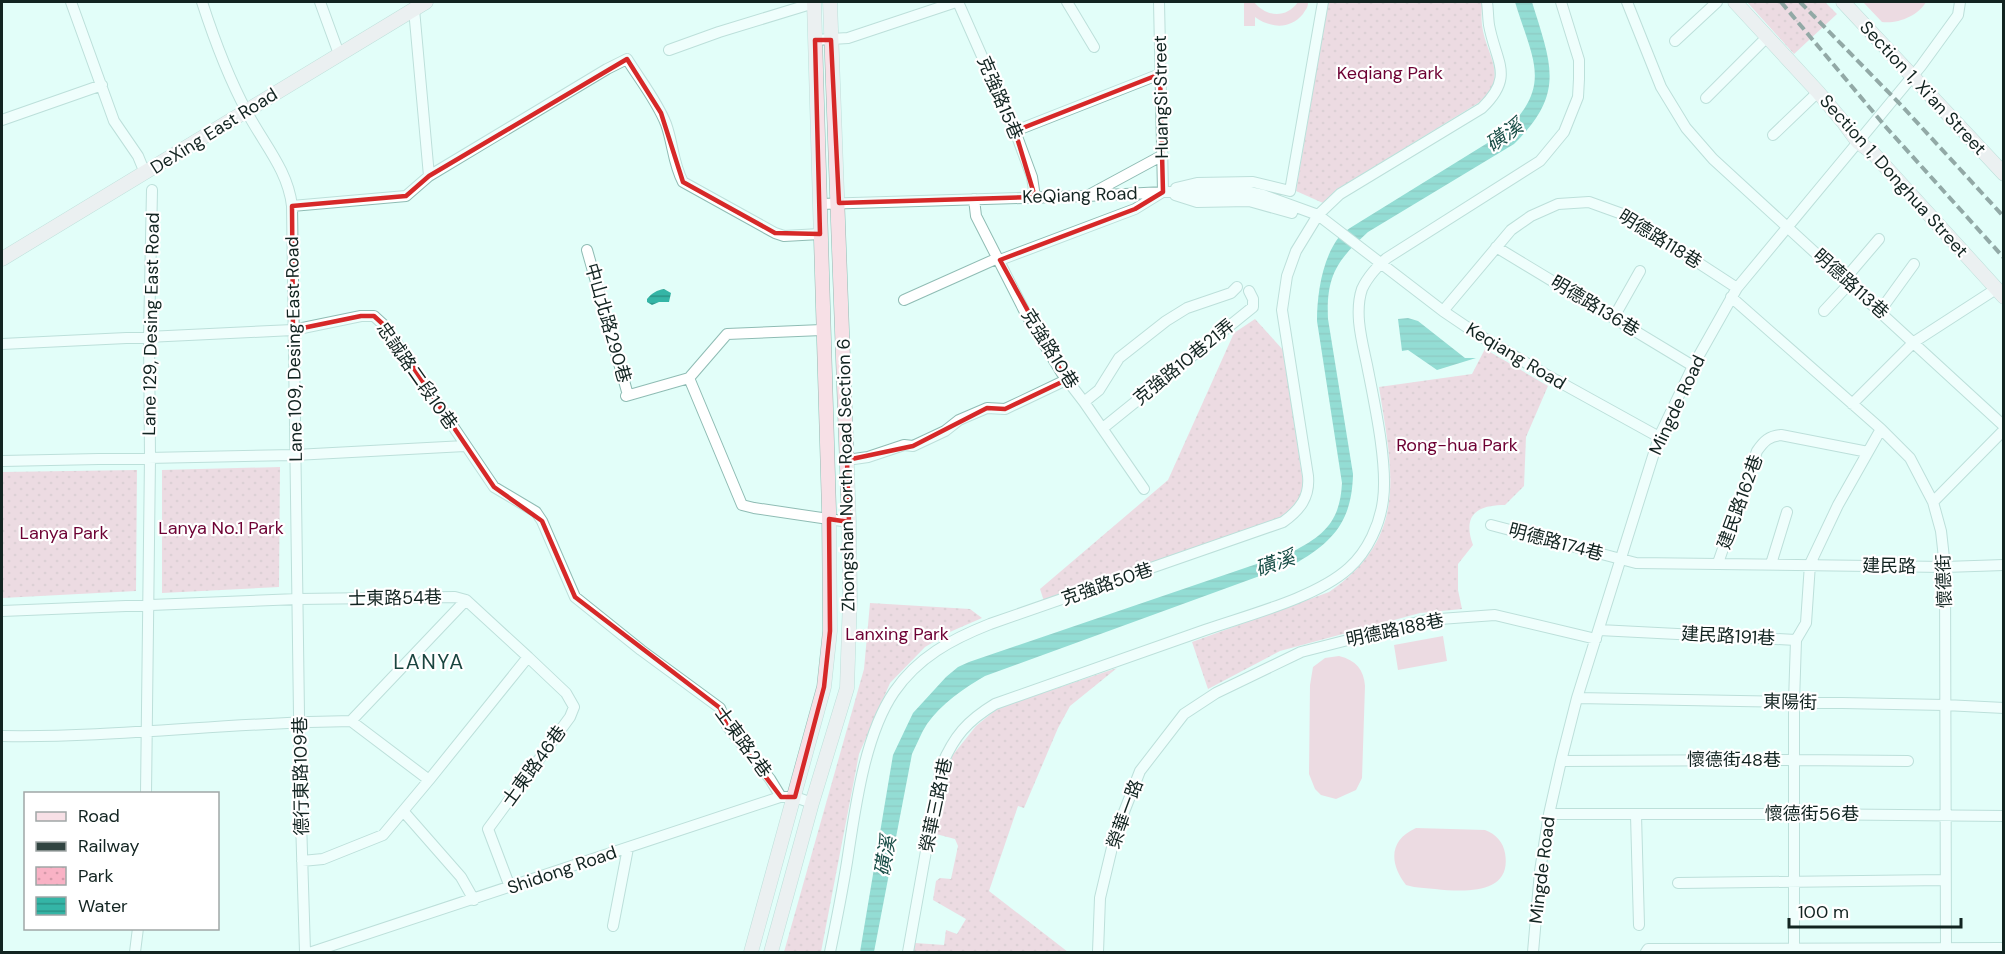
<svg xmlns="http://www.w3.org/2000/svg" width="2005" height="954" font-family="'DM Sans','Noto Sans TC',sans-serif">
	<defs>
		<pattern id="park-dots" width="8" height="8" patternUnits="userSpaceOnUse" patternTransform="scale(1.5)"><rect width="8" height="8" fill="#f9b2c5"/><path d="M2 2h.1M6 6h.1" fill="none" stroke="#d499a9" stroke-width="1.8" stroke-linecap="round"/></pattern>
		<pattern id="water-rules" width="6" height="5" patternUnits="userSpaceOnUse" patternTransform="scale(1.5)"><rect width="6" height="5" fill="#34b5a6"/><path d="M0 2.5h6" fill="none" stroke="#2b9387"/></pattern>
	</defs>
	<rect width="100%" height="100%" fill="#e2fef9"/>
	<!-- green -->
	<path fill="#f9b2c5" d="M1244,2h10c12,15 32,17 44,0h10c0,6 -2,7 -5,12 -13,16 -33,14 -48,3v9h-11z
		M1863,2h63c-8,14 -28,22 -44,20z
		M1443,636l4,25 -49,9 -4,-25z
		M1339,656c17,4 25,14 26,30l-3,92 -6,12 -20,9 -15,-4 -6,-6 -6,-15 1,-89 3,-18 12,-9z
		M1416,828l69,2c11,4 18,12 20,23 9,51 -62,36 -91,34l-8,-2c-17,-22 -17,-45 10,-57z"/>
	<!-- park -->
	<path fill="url(#park-dots)" d="M1328,2h154c0,7 -1,16 0,23 3,27 23,45 6,72l-152,93 -13,13 -27,-12z
		M1747,2h78l12,12 -43,40z
		M1255,319l28,31 20,132c-2,18 -8,24 -22,35l-237,84 -4,-12 128,-109 66,-147z
		M1485,349l63,37 -22,51 -2,49 -19,19c-28,0 -43,10 -32,40l-15,19v26l4,19 -42,4 -140,38 -72,38 -16,-47 137,-50c81,-55 63,-122 50,-205l93,-13z
		M280,467l-1,120 -117,6v-123z
		M137,470l-1,121 -134,7v-126z
		M870,603l100,6 12,9 -30,13 -27,16 -35,36 -31,71 -38,198h-37l80,-283z
		M1117,668l-47,38 -12,22 -34,80 -6,-2 -29,85 79,61h-155l2,-9 29,2 2,-15 11,4 9,-15 -33,-19 3,-19 4,-3 11,1 7,-33 -3,-7 -19,-5 16,-78 24,-30 22,-18z"/>
	<!-- water -->
	<path fill="url(#water-rules)" d="M1515,2h17c19,62 34,91 -18,142l-146,88c-31,28 -42,44 -40,87l25,155c-1,44 -17,66 -55,88l-313,114c-21,12 -44,28 -58,48 -6,9 -10,20 -15,30l-38,198h-14l33,-197 20,-42 33,-36 12,-10 11,-5 323,-110c33,-17 48,-31 50,-69l-25,-162c0,-26 5,-62 22,-84 2,-3 7,-6 11,-9l152,-94c52,-48 31,-73 13,-132z
		M664,289l7,4 -2,9h-10l-7,3 -5,-3v-3c5,-6 10,-9 17,-10z
		M1408,318l10,3 47,37h11l-39,12 -29,-20 -6,1 -4,-32z"/>
	<g fill="none" stroke-linecap="round" stroke-linejoin="round">
		<!-- street casing -->
		<g stroke="#8fbcb4" stroke-width="12">
			<path id="street" d="M71,2l43,119 24,35 7,17
				M202,2c12,37 26,75 45,110 16,31 41,58 45,94l8,581 5,165
				M320,2l19,52
				M958,2l57,129 17,46 3,20
				M1067,2l27,45
				M1159,2l4,190
				M1627,2l34,85 25,41 27,31 291,267
				M414,9l15,167
				M815,40l33,-2 108,-36
				M1675,41l42,-39
				M669,50l50,-18 95,-29
				M1706,98l62,-62
				M2,120l100,-35
				M1015,131l145,-57
				M1773,135l45,-43
				M1176,188l21,-5 56,-1 37,9 33,-189
				M1089,195l74,-40
				M1175,195l22,7 52,-1 43,12
				M974,199l2,17 51,100 34,56 23,30 60,87
				M820,204l267,-8 76,-4h86l14,3 55,20 125,96 34,23 68,40 114,63
				M292,206l114,-10 23,-20 178,-107 20,-10c13,21 30,42 39,65 7,19 7,40 17,58l92,51 9,3 36,-2
				M1496,247l197,119
				M587,250l41,145
				M1000,260l135,-51 26,-16
				M1844,280l35,-41
				M1731,297l150,132 29,29 23,44 8,29 4,36 1,385
				M904,300l94,-42
				M1443,311l68,-81 20,-14 27,-12 31,-2 36,13 112,73
				M1824,311l25,-27
				M1880,311l34,-47
				M1614,317l26,-46
				M2,344l291,-14 68,-14h13l12,11 108,160 42,25 6,9 33,76 66,53 79,58 7,18 43,53 11,18
				M689,378l53,127 12,3 95,14
				M689,378l38,-44 95,-4
				M626,396l63,-18
				M1084,402l15,-12 20,-32 47,-37 21,-13 44,-15 6,-6
				M1852,404l62,-62 82,-53
				M1103,428l150,-121v-8l-4,-8
				M847,460l21,-3 36,-12 9,1 32,-15 14,-11 28,-12 18,1 61,-29
				M2,461l293,-6 170,-9
				M1933,502l71,-72
				M1491,525l145,38 309,4 59,-2
				M1718,563l39,-112c7,-10 12,-15 24,-16l87,17
				M1771,564l16,-52
				M2,611l296,-12 157,-2 11,3 62,57 -99,123
				M1599,630l197,10 -2,62v250
				M1796,640l10,-17 4,-59 28,-59 43,-76
				M1577,698l368,7 59,3
				M2,736c115,2 232,-14 349,-15l115,-121
				M1561,761l233,-1 114,1
				M146,794l4,-337 -1,-120 3,-147
				M404,812l57,65 13,23
				M1549,814h246l209,2
				M1636,815l3,110
				M302,861l21,-2 60,-24 46,-55 -78,-59
				M1678,883l267,-3
				M510,887l-22,-58 82,-112 4,-10 -8,-14 -38,-36
				M613,926l15,-78
				M135,952l3,-24
				M312,952l468,-155h15l17,6
				M830,952c6,-29 12,-59 17,-90 8,-52 17,-126 47,-170 24,-35 58,-53 96,-68l293,-102c17,-12 27,-25 25,-46l-26,-166 5,-34 9,-25 22,-36 22,-21 142,-86c33,-32 14,-45 7,-83 -1,-7 -1,-16 -2,-23
				M908,952l33,-185c13,-31 26,-46 54,-63 70,-25 140,-50 210,-74 43,-15 111,-32 144,-62 19,-17 31,-44 34,-68 5,-36 -9,-99 -16,-135 -5,-24 -13,-52 -5,-76 5,-11 16,-24 25,-31l153,-97 24,-29 14,-35 1,-18v-19l-18,-58
				M1098,952l2,-54 15,-63 25,-64 44,-57 32,-21 85,-41 125,-32 69,-5 101,24
				M1533,952l7,-81 9,-57 12,-53 16,-63 82,-261 34,-71 44,-78 184,-222 37,-51 2,-13
				M1646,952l2,-3 356,-1"/>
		</g>
		<!-- secondary casing -->
		<g stroke="#8fbcb4" stroke-width="15">
			<path id="secondary" d="M1735,2l83,90 26,31 14,19 15,11 131,144
				M1843,2l161,172
				M2,259l424,-257
				M751,952l73,-265 6,-56 -1,-121 -15,-508
				M771,952l41,-149 35,-115 3,-90 -1,-76 -19,-520"/>
		</g>
		<!-- street -->
		<use href="#street" stroke="#fff" stroke-width="10"/>
		<!-- secondary -->
		<use href="#secondary" stroke="#f7e0e6" stroke-width="14"/>
		<!-- rail -->
		<path stroke="#314441" stroke-width="4" stroke-dasharray="9 4.5" stroke-linecap="butt" d="M1781,2l104,124 119,132
			M1800,2l101,103 103,112"/>
	</g>
	<!-- marked area -->
	<path d="M0 0H2005V954H0ZM815,40h16l8,163 196,-6 -20,-66 145,-57 3,118 -28,17 -135,51 66,120 -61,29 -18,-1 -74,38 -66,14 2,62 -20,-3 1,112 -6,56 -29,110h-14l-54,-71 -7,-18 -145,-111 -33,-76 -48,-34 -108,-160 -12,-11h-13l-68,14 -1,-124 114,-10 23,-20 198,-117 34,54 22,69 92,51 45,1z" fill="#e2fef9" fill-opacity=".55" fill-rule="evenodd"/>
	<path fill="none" stroke="#d62828" stroke-width="4.5" stroke-linejoin="round" d="M815,40h16l8,163 196,-6 -20,-66 145,-57 3,118 -28,17 -135,51 66,120 -61,29 -18,-1 -74,38 -66,14 2,62 -20,-3 1,112 -6,56 -29,110h-14l-54,-71 -7,-18 -145,-111 -33,-76 -48,-34 -108,-160 -12,-11h-13l-68,14 -1,-124 114,-10 23,-20 198,-117 34,54 22,69 92,51 45,1z"/>
	<g text-anchor="middle" dominant-baseline="central" stroke-width="4.5" stroke-linejoin="round" paint-order="stroke">
		<!-- park labels -->
		<g font-size="18" fill="#6d0033" stroke="#fff">
			<text x="1390" y="73">Keqiang Park</text>
			<text x="1457" y="445">Rong-hua Park</text>
			<text x="221" y="528">Lanya No.1 Park</text>
			<text x="64" y="533">Lanya Park</text>
			<text x="897" y="634">Lanxing Park</text>
		</g>
		<!-- street labels -->
		<g font-size="18" fill="#122421" stroke="#fff">
			<text transform="translate(1923 88) rotate(47)">Section 1, Xi'an Street</text>
			<text transform="translate(1161 97) rotate(-91)">HuangSi Street</text>
			<text transform="translate(1000 98) rotate(67)">克強路15巷</text>
			<text transform="translate(214 131) rotate(-32)">DeXing East Road</text>
			<text transform="translate(1894 176) rotate(48)">Section 1, Donghua Street</text>
			<text transform="translate(1080 195) rotate(-2)">KeQiang Road</text>
			<text transform="translate(1660 239) rotate(32)">明德路118巷</text>
			<text transform="translate(1851 284) rotate(42)">明德路113巷</text>
			<text transform="translate(1595 306) rotate(31)">明德路136巷</text>
			<text transform="translate(608 323) rotate(74)">中山北路290巷</text>
			<text transform="translate(151 324) rotate(-89)">Lane 129, Desing East Road</text>
			<text transform="translate(294 349) rotate(-91)">Lane 109, Desing East Road</text>
			<text transform="translate(1050 349) rotate(58)">克強路10巷</text>
			<text transform="translate(1516 356) rotate(31)">Keqiang Road</text>
			<text transform="translate(1184 362) rotate(-39)">克強路10巷21弄</text>
			<text transform="translate(417 376) rotate(55)">忠誠路二段10巷</text>
			<text transform="translate(1677 405) rotate(-65)">Mingde Road</text>
			<text transform="translate(846 475) rotate(-91)">Zhongshan North Road Section 6</text>
			<text transform="translate(1740 502) rotate(-70)">建民路162巷</text>
			<text transform="translate(1556 542) rotate(15)">明德路174巷</text>
			<text transform="translate(1889 566) rotate(1)">建民路</text>
			<text transform="translate(1944 581) rotate(-92)">懷德街</text>
			<text transform="translate(1107 584) rotate(-19)">克強路50巷</text>
			<text transform="translate(395 598) rotate(-1)">士東路54巷</text>
			<text transform="translate(1395 630) rotate(-12)">明德路188巷</text>
			<text transform="translate(1728 636) rotate(3)">建民路191巷</text>
			<text transform="translate(1790 702) rotate(1)">東陽街</text>
			<text transform="translate(743 742) rotate(54)">士東路2巷</text>
			<text x="1734" y="760">懷德街48巷</text>
			<text transform="translate(534 766) rotate(-54)">士東路46巷</text>
			<text transform="translate(301 776) rotate(-91)">德行東路109巷</text>
			<text transform="translate(936 805) rotate(-78)">榮華三路1巷</text>
			<text transform="translate(1125 814) rotate(-70)">榮華一路</text>
			<text x="1812" y="814">懷德街56巷</text>
			<text transform="translate(562 870) rotate(-19)">Shidong Road</text>
			<text transform="translate(1542 870) rotate(-83)">Mingde Road</text>
		</g>
		<!-- water labels -->
		<g font-size="20" font-style="italic" fill="#184d46" stroke="#fff">
			<text transform="translate(1504 135) rotate(-35)">磺溪</text>
			<text transform="translate(1275 563) rotate(-19)">磺溪</text>
			<text transform="translate(885 856) rotate(-80)">磺溪</text>
		</g>
		<!-- quarter labels -->
		<g font-size="21" letter-spacing="1.5" fill="#19453f" stroke="#fff">
			<text x="429" y="662">LANYA</text>
		</g>
	</g>
	<!-- border -->
	<rect width="2005" height="954" fill="none" stroke="#122421" stroke-width="6"/>
	<!-- legend -->
	<rect x="24" y="792" width="195" height="138" fill="#ffffff" stroke="#a0a7a6" stroke-width="1.5"/>
	<rect x="36" y="812" width="30" height="9" fill="#f7e0e6" stroke="#a0a7a6" stroke-width="1.5"/>
	<text x="78" y="822" font-size="18" fill="#122421">Road</text>
	<rect x="36" y="842" width="30" height="9" fill="#314441" stroke="#a0a7a6" stroke-width="1.5"/>
	<text x="78" y="852" font-size="18" fill="#122421">Railway</text>
	<rect x="36" y="867" width="30" height="18" fill="url(#park-dots)" stroke="#a0a7a6" stroke-width="1.5"/>
	<text x="78" y="882" font-size="18" fill="#122421">Park</text>
	<rect x="36" y="897" width="30" height="18" fill="url(#water-rules)" stroke="#a0a7a6" stroke-width="1.5"/>
	<text x="78" y="912" font-size="18" fill="#122421">Water</text>
	<!-- scale -->
	<path d="M1789 918v9h172v-9" fill="none" stroke="#122421" stroke-width="3"/>
	<text x="1798" y="918" font-size="18" fill="#122421" stroke="#ffffff" stroke-width="4.5" paint-order="stroke">100 m</text>
</svg>
